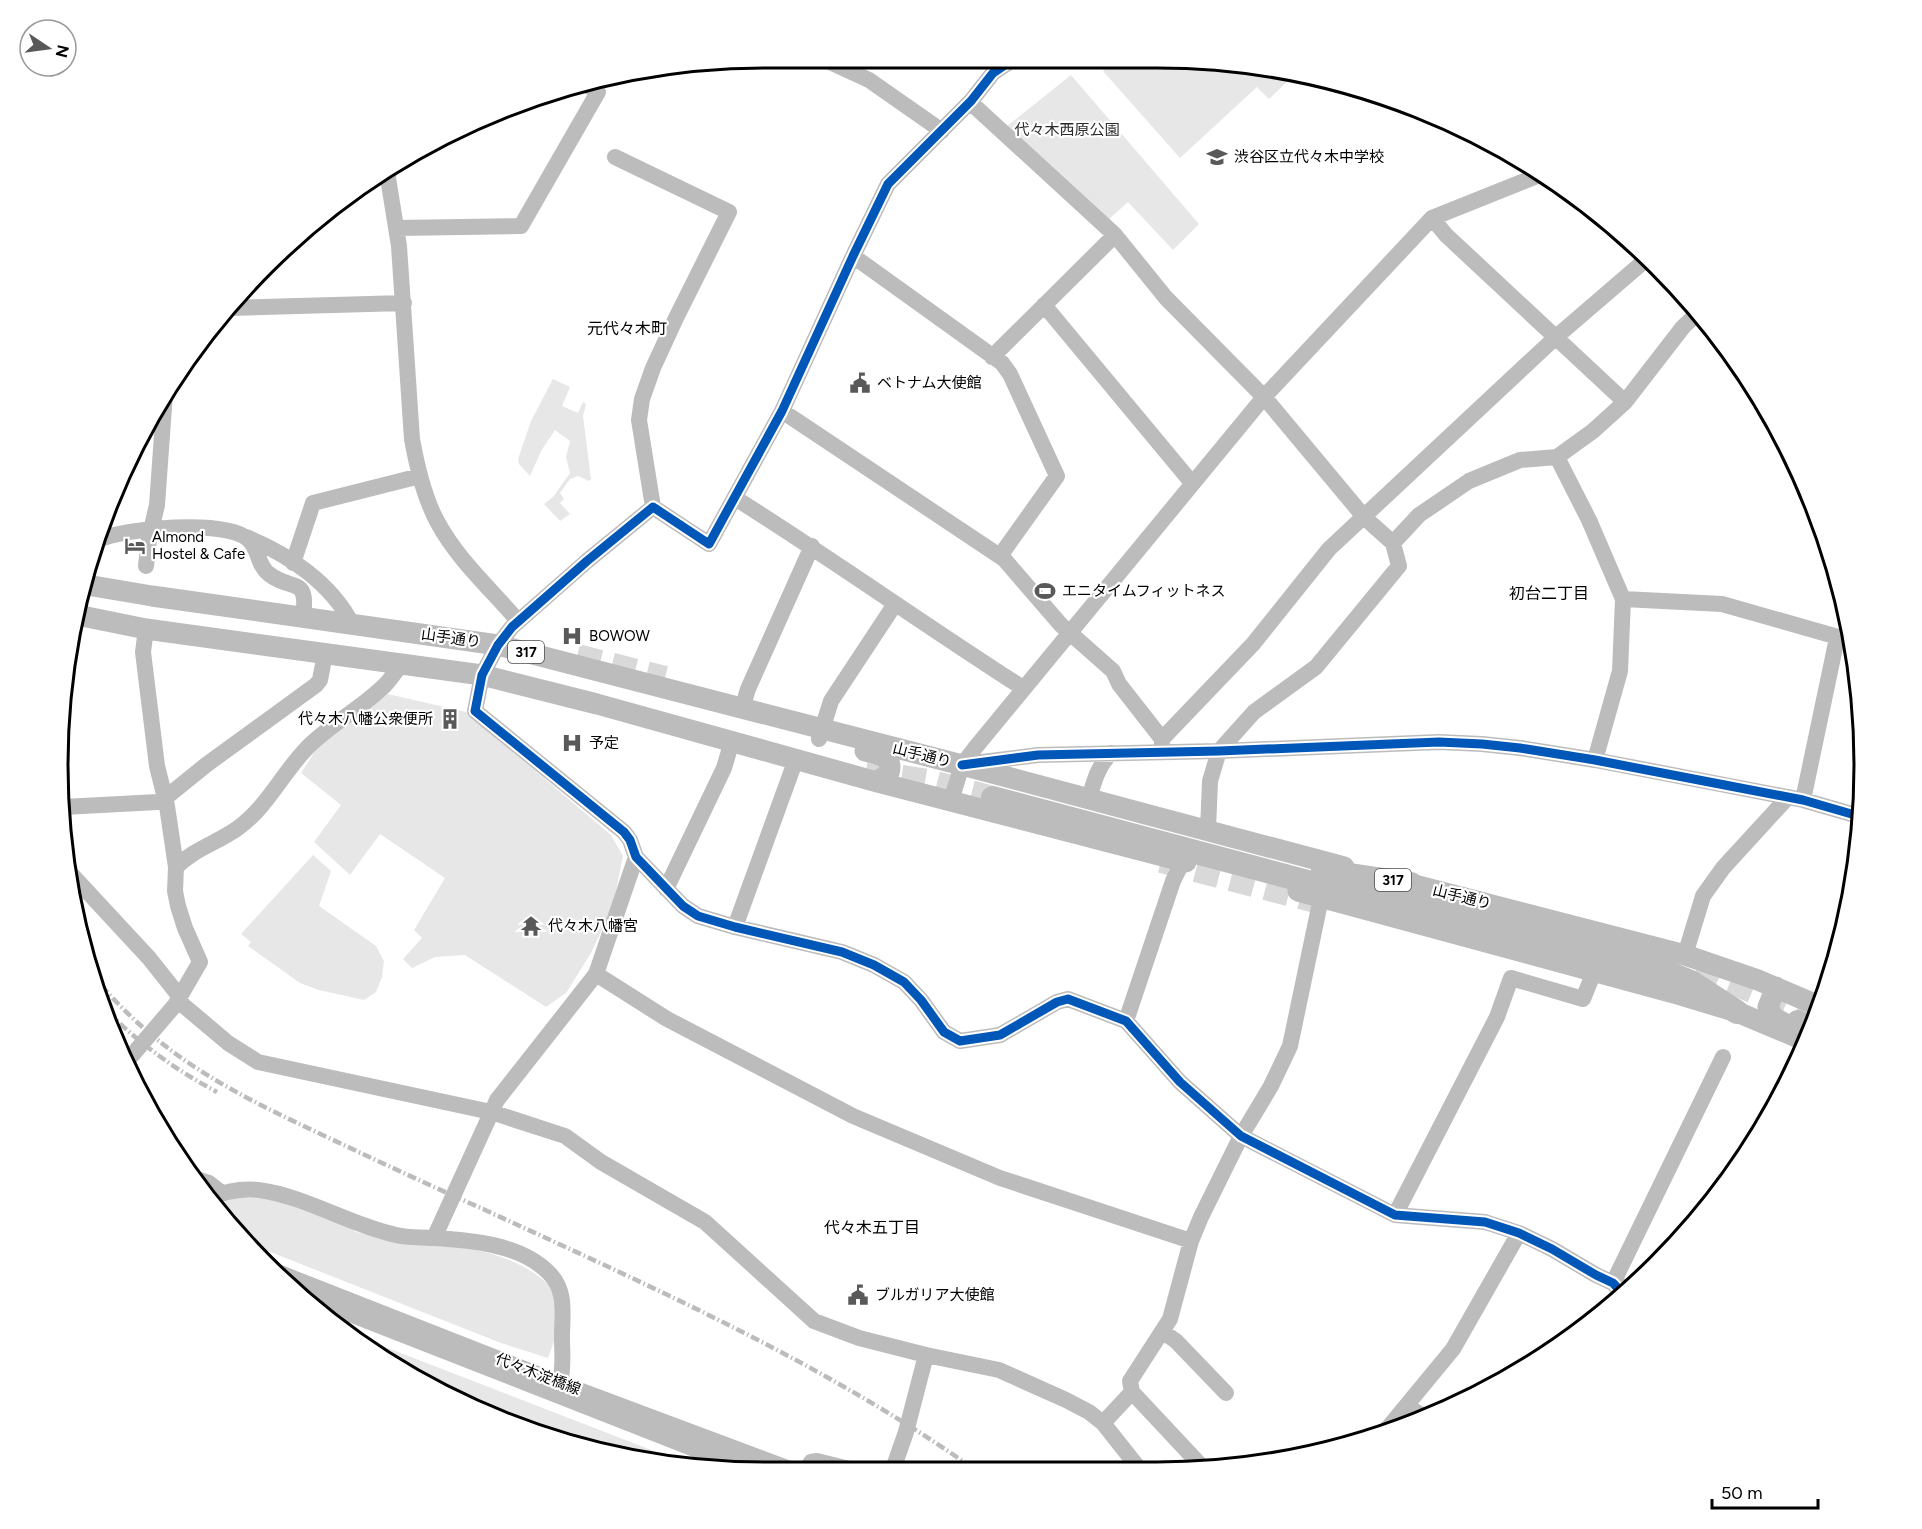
<svg xmlns="http://www.w3.org/2000/svg" width="1922" height="1529" font-family="Figtree,'Noto Sans JP',sans-serif">
	<rect width="100%" height="100%" fill="#fff"/>
	<!-- green -->
	<path fill="#e7e7e7" d="M1122,58h81l90,18 -24,23 -12,-12 -77,71 -77,-87z
		M1071,75l128,149 -26,26 -45,-48 -20,18 -102,-93z
		M553,379l17,8 -8,19 16,7 5,-11 3,2 -3,12 8,63 -2,2 -11,-5 -8,3 -10,14 4,6 -4,4 10,11 -10,7 -16,-17 9,-7 17,-24 -4,-16 4,-16 -15,-11 -14,21 -11,25 -11,-12 -1,-5 13,-38z
		M388,694l78,18 145,123 12,21 -10,50 -22,47 -25,40 -20,14 -81,-52 -30,2 -23,11 -9,-9 19,-21 -8,-8 31,-52 -65,-44 -30,41 -36,-33 27,-37 -40,-32 18,-28z
		M313,855l18,16 -12,35 57,40 8,15 -2,16 -6,15 -12,8 -45,-10 -19,-7 -52,-37 3,-4 -10,-8z
		M240,1197l37,3 69,25 10,7 15,3c62,9 140,8 184,56v48l-7,19 -47,-15 -256,-101 -12,-11 -18,-24 8,-5z
		M349,1333l341,132 -63,-7 -133,-40 -123,-65z"/>
	<g fill="none" stroke-linecap="round" stroke-linejoin="round">
		<!-- highway-tunnel -->
		<path stroke="#d9d9d9" stroke-width="24" stroke-dasharray="24 12" stroke-linecap="butt" d="M577,656l88,22
			M866,771l62,10 65,17
			M1161,861l158,41
			M1697,968l105,44"/>
		<!-- minor -->
		<path stroke="#bcbcbc" stroke-width="16" d="M819,57l50,23 73,51
			M1015,58l-22,15 -22,28 -83,83 -35,72 -71,155 -73,133 -56,-37 -66,54 -75,66 -14,18 -16,30 -7,36 149,121 6,8 6,17 47,49 15,10 37,11 107,25 32,13 30,17 17,18 23,32 16,9 40,-6 57,-33 11,-3 58,22 54,61 61,54 154,79 90,7 34,11 33,16 44,26 17,8 12,13
			M970,102l145,133 51,63 98,99 101,121 28,25 6,23 -83,101 -62,45 -35,39 -9,30 -2,49
			M615,157l114,55 -53,106 -23,50 -11,31 -3,21 14,87
			M389,169l-1,9 11,68 13,193c5,28 12,59 26,84 20,37 53,66 80,98
			M1432,218l14,17 179,167
			M396,228l125,-2 77,-134 -17,-11
			M853,256l149,107 8,11 47,102 -57,80
			M1044,305l148,178
			M230,308l174,-5
			M992,357l123,-122
			M782,411l222,148 57,66 52,46 6,13 43,55v10
			M1557,457l32,63 34,79 -3,72 -25,89
			M735,498c97,61 191,128 288,190
			M246,537c42,17 85,46 106,87
			M98,540c28,-12 126,-21 150,-1 11,9 9,26 21,35 23,18 40,1 34,43
			M1393,543l26,-28 50,-34 51,-21 37,-3 36,-26 32,-29 58,-75 16,-15
			M293,563l20,-60 107,-27
			M146,566l3,-27 8,-34 8,-112
			M1623,599l99,5 130,37
			M742,709l6,-20 64,-143
			M819,739l12,-38 64,-97
			M1162,739l91,-95 76,-95 227,-212 93,-80
			M966,764l72,-9 181,-4 220,-9 43,2 38,4 75,12 135,26 73,14 59,17
			M1089,799c5,-18 9,-33 22,-46
			M1803,800l34,-162
			M951,801l11,-36 13,-17 289,-351 168,-179 110,-44
			M63,807l95,-5 6,-3 42,-34 110,-80 4,-5 5,-26
			M176,867c18,-18 41,-24 62,-39 29,-21 44,-54 68,-79 24,-25 55,-40 79,-64 6,-6 11,-14 17,-22
			M72,875l77,83 27,34 7,13 45,38 30,19 233,50 74,24 36,26 104,60 109,99 45,17 67,17 73,15 67,30 23,12 14,11 38,48
			M666,889l58,-121 8,-27
			M735,927l61,-168
			M1685,955l18,-59 20,-28 65,-71
			M596,974l71,45 186,97 147,62 191,63
			M1126,1021l47,-140 10,-20
			M128,1060l47,-55 25,-43 -15,-34 -7,-22 -3,-15 1,-24 -9,-61 -10,-40 -14,-114 3,-23
			M196,1179l13,4 13,10
			M209,1198c15,-6 32,-10 49,-8 48,6 91,35 138,45 12,3 25,2 37,3 37,2 88,6 116,35 18,18 13,41 13,64 0,16 2,30 -2,46
			M1395,1215l102,-198 14,-39 72,21 11,-27
			M434,1238l63,-138 99,-126 40,-117
			M280,1273l280,110 238,89
			M1622,1286l-9,-3 110,-226
			M309,1298l439,172
			M1163,1332l13,9 50,52
			M1407,1406l17,11
			M1103,1423l29,-31
			M1382,1435l71,-86 66,-116
			M1205,1470l-73,-78 -2,-11 40,-62 21,-78 10,-24 40,-81 30,-50 19,-40 31,-148
			M805,1472l6,-10 6,-1 44,11
			M892,1472l14,-40 20,-77"/>
		<!-- major -->
		<path stroke="#bcbcbc" stroke-width="21" d="M81,584l71,12 346,49 464,120 382,102
			M77,615l69,14 336,46 115,29 280,78 309,80
			M865,751c13,3 29,5 24,22l-12,9
			M1395,880l290,75 73,25 61,26
			M1298,891l376,102 63,19 69,29
			M1776,987l-8,20 5,10 16,9"/>
		<!-- highway -->
		<path stroke="#bcbcbc" stroke-width="24" d="M993,798l330,88 170,39 156,40 42,17 46,30
			M1323,871l88,13
			M1798,1022l13,6"/>
		<!-- rail -->
		<path stroke="#bcbcbc" stroke-width="4.5" stroke-dasharray="9 3 1.5 3" stroke-linecap="butt" d="M91,973c68,84 142,120 238,165 51,24 102,48 154,71 169,78 341,154 494,262
			M108,1012c33,33 68,58 109,80"/>
		<!-- cycleway casing -->
		<g stroke="#fff" stroke-width="13">
			<path id="cycleway" d="M1015,58l-22,15 -22,28 -83,83 -35,72 -71,155 -73,133 -56,-37 -66,54 -75,66 -14,18 -16,30 -7,36 149,121 6,8 6,17 47,49 15,10 37,11 107,25 32,13 30,17 17,18 23,32 16,9 40,-6 57,-33 11,-3 58,22 54,61 61,54 154,79 90,7 34,11 33,16 44,26 17,8 12,13
				M962,765l76,-10 181,-4 220,-9 43,2 38,4 75,12 135,26 73,14 59,17"/>
		</g>
		<!-- cycleway -->
		<use href="#cycleway" stroke="#0057b8" stroke-width="9"/>
	</g>
	<!-- icons -->
	<defs>
		<g id="school-bare" transform="scale(1.62)"><path d="M0-5L7-2L0 1L-7-2ZM-4 1L0 2.5L4 1V4Q0 6-4 4Z" fill="#595959" stroke="#fff" stroke-width="2.5" paint-order="stroke"/></g>
		<g id="civic-bare" transform="scale(1.62)"><path d="M-.6-6.5H3V-4.5H.6V-3L4-1V1h2V6H-6V1h2V-1L-.6-3ZM-1.2 2.5V6h2.4V2.5Z" fill="#595959" stroke="#fff" stroke-width="2.5" paint-order="stroke"/></g>
		<g id="hotel-bare" transform="scale(1.62)"><path d="M-6-4.5h1.5V1H6V5H4.5V3h-9V5H-6ZM-4 0a1.8 1.8 0 1 1 3.6 0ZM.5 0V-2.5h3Q6-2.5 6 0Z" fill="#595959" stroke="#fff" stroke-width="2.5" paint-order="stroke"/></g>
		<g id="stadium-bare" transform="scale(1.62)"><path d="M0-5a6.5 5 0 1 0 0 10a6.5 5 0 1 0 0-10ZM-3.5-1.8h7v3.6h-7Z" fill="#595959" stroke="#fff" stroke-width="2.5" paint-order="stroke"/></g>
		<g id="hospital-bare" transform="scale(1.62)"><path d="M-5-5h3v3.5h4V-5h3V5h-3V1.5h-4V5h-3Z" fill="#595959" stroke="#fff" stroke-width="2.5" paint-order="stroke"/></g>
		<g id="building-bare" transform="scale(1.62)"><path d="M-4-6H4V6H1V3H-1V6H-4ZM-2.5-4.3h1.7v1.8h-1.7ZM.8-4.3h1.7v1.8H.8ZM-2.5-1h1.7V.8h-1.7ZM.8-1h1.7V.8H.8Z" fill="#595959" stroke="#fff" stroke-width="2.5" paint-order="stroke"/></g>
		<g id="temple-bare" transform="scale(1.62)"><path d="M0-6L5-2H3V0L6.5 2.5H4V6H1.5V3h-3V6H-4V2.5H-6.5L-3 0V-2H-5Z" fill="#595959" stroke="#fff" stroke-width="2.5" paint-order="stroke"/></g>
	</defs>
	<g fill-rule="evenodd">
		<use href="#school-bare" x="1217" y="157"/>
		<use href="#civic-bare" x="860" y="383"/>
		<use href="#hotel-bare" x="135" y="546"/>
		<use href="#stadium-bare" x="1045" y="591"/>
		<use href="#hospital-bare" x="572" y="636"/>
		<use href="#building-bare" x="450" y="719"/>
		<use href="#hospital-bare" x="572" y="743"/>
		<use href="#temple-bare" x="531" y="926"/>
		<use href="#civic-bare" x="858" y="1295"/>
	</g>
	<g text-anchor="middle" dominant-baseline="central" stroke-width="4.5" stroke-linejoin="round" paint-order="stroke">
		<!-- shield labels -->
		<g fill="#fff" stroke="#4c4c4c" stroke-width="1.5">
			<rect x="508" y="641" width="36" height="22" rx="4.5"/>
			<rect x="1375" y="869" width="36" height="22" rx="4.5"/>
		</g>
		<g font-size="14" font-weight="bold" fill="#000">
			<text x="526" y="652">317</text>
			<text x="1393" y="880">317</text>
		</g>
		<!-- park labels -->
		<g font-size="15" fill="#2b2b2b" stroke="#fff">
			<text x="1067" y="130">代々木西原公園</text>
		</g>
		<!-- poi labels -->
		<g font-size="15" fill="#000" stroke="#fff" text-anchor="start">
			<text x="1234" y="157">渋谷区立代々木中学校</text>
			<text x="877" y="383">ベトナム大使館</text>
			<text x="152" y="537">Almond<tspan x="152" dy="17">Hostel &amp; Cafe</tspan></text>
			<text x="1062" y="591">エニタイムフィットネス</text>
			<text x="589" y="636">BOWOW</text>
			<text x="433" y="719" text-anchor="end">代々木八幡公衆便所</text>
			<text x="589" y="743">予定</text>
			<text x="548" y="926">代々木八幡宮</text>
			<text x="875" y="1295">ブルガリア大使館</text>
		</g>
		<!-- street labels -->
		<g font-size="15" fill="#000" stroke="#fff">
			<text transform="translate(451 638) rotate(8)">山手通り</text>
			<text transform="translate(922 755) rotate(14)">山手通り</text>
			<text transform="translate(1462 897) rotate(14)">山手通り</text>
			<text transform="translate(538 1374) rotate(21)">代々木淀橋線</text>
		</g>
		<!-- neighbourhood labels -->
		<g font-size="16" fill="#000" stroke="#fff">
			<text x="627" y="328">元代々木町</text>
			<text x="1549" y="593">初台二丁目</text>
			<text x="872" y="1227">代々木五丁目</text>
		</g>
	</g>
	<!-- crop -->
	<path d="M0 0H1922V1529H0ZM765 68H1157A697 697 0 0 1 1854 765V765A697 697 0 0 1 1157 1462H765A697 697 0 0 1 68 765V765A697 697 0 0 1 765 68Z" fill="#fff" fill-rule="evenodd"/>
	<path fill="none" stroke="#000" stroke-width="3" d="M765 68H1157A697 697 0 0 1 1854 765V765A697 697 0 0 1 1157 1462H765A697 697 0 0 1 68 765V765A697 697 0 0 1 765 68Z"/>
	<!-- north arrow -->
	<g transform="translate(48 48) rotate(103)"><circle r="28" fill="#ffffff" stroke="#999999" stroke-width="1.5"/>
	<path d="M0-4.5L10 22L0 15L-10 22Z" fill="#595959"/>
	<text y="-9" font-size="16" font-weight="bold" text-anchor="middle" fill="#000000">N</text>
	</g>
	<!-- scale -->
	<path d="M1712 1499v9h106v-9" fill="none" stroke="#000000" stroke-width="3"/>
	<text x="1721" y="1499" font-size="18" fill="#000000" stroke="#ffffff" stroke-width="4.5" paint-order="stroke">50 m</text>
</svg>
